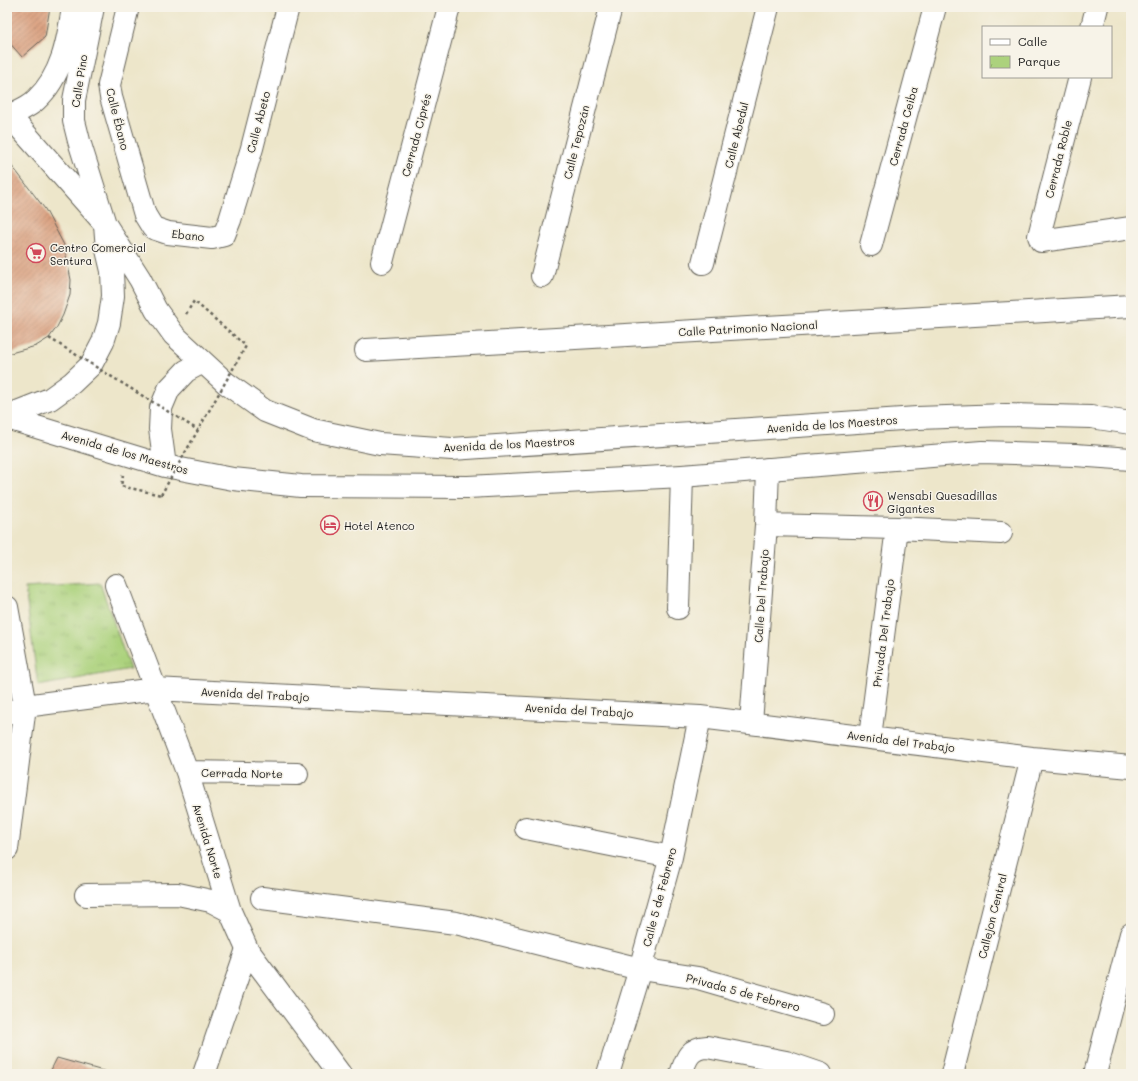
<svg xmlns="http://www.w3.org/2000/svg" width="1138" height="1081" font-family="Mali,sans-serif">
	<defs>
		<pattern id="park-tufts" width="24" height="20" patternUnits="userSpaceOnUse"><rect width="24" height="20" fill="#acd27d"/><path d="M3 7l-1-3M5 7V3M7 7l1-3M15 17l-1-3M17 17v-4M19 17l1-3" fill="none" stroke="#93b46b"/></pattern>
		<pattern id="building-hatch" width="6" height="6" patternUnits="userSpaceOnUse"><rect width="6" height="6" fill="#d99d7c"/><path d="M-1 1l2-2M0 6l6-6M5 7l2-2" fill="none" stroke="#af7f65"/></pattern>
	</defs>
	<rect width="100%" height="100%" fill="#f7f3e8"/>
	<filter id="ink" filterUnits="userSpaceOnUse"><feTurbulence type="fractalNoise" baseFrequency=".025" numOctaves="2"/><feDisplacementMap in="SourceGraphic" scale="8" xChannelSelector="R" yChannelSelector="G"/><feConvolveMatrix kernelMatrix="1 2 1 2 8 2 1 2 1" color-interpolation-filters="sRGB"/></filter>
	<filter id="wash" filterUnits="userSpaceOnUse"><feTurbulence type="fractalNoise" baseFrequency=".012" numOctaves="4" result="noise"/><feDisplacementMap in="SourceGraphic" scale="16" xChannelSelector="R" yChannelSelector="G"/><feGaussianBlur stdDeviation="0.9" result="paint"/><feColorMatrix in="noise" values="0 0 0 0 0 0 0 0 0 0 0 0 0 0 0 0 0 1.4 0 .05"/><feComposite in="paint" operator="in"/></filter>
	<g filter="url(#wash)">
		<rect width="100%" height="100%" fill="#ede6ca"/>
		<!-- park -->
		<path fill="url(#park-tufts)" stroke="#64774c" d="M100,583l30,86 -92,17 -13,-98z"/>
		<g id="blocks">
			<!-- building -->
			<path fill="url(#building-hatch)" d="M7,7h43l-5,30 -23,20 -15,-17z
				M7,161l9,10 29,38 19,36 7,35 -1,15 -7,20 -6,12 -8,11 -13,8 -29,8z
				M57,1058l57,16h-65z"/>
		</g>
	</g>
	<g filter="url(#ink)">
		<use href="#blocks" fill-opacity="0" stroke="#656359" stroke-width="1"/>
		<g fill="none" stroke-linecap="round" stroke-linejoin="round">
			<!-- minor casing -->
			<g stroke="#656359" stroke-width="24">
				<path id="minor" d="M128,7l-19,78 2,12 34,118 8,13 15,5 44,5 12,-3 6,-15 22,-72 36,-141
					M1092,27l5,-20
					M1080,77l-41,159 2,5 90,-13
					M871,245l64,-238
					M382,262l67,-255
					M703,263l65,-256
					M542,276l69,-269
					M366,350l765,-44
					M766,525l131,3 104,5
					M116,585l71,187 43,139 17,38 93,125
					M7,607l18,99 -18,143
					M678,608l4,-132
					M7,713l18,-7 130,-17 545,28 332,41 99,9
					M751,723l15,-198 2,-56
					M870,737l27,-209
					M187,772l110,2
					M526,828l145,29
					M86,895l92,-1 33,7 19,10
					M262,898l194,25 184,46 58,9 125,36
					M204,1074l43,-125
					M608,1074l32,-105 31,-112 29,-140
					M681,1074c5,-15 8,-26 26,-27l79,15 35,12
					M952,1074l80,-316
					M1095,1074l36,-140"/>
			</g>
			<!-- major casing -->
			<g stroke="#656359" stroke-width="24">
				<path id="major" d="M7,113l98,111 35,55 16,31 18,25 52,48 39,28 48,19 67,14 72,5 465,-31 89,-3 85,2 40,6
					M9,116c9,-5 20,-9 27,-16 26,-24 32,-59 37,-93
					M7,416l43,-17 22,-16 19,-18 12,-23 6,-19 4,-27 -1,-25 -5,-21 -2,-26 -26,-83 -5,-20v-21l19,-93
					M7,418l158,48 68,13 68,7 167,1 214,-11 300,-24 93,3 56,4
					M165,466l-5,-37 1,-21 8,-19 17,-18 17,-9"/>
			</g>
			<!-- path -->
			<path stroke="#656359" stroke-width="2.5" stroke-dasharray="3 3" stroke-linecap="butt" d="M186,314l8,-13 52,45
				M123,475l-2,11 40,9"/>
			<!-- minor -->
			<use href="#minor" stroke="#fff" stroke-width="22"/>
			<!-- major -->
			<use href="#major" stroke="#fff" stroke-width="22"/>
			<!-- path-bridge -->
			<path stroke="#656359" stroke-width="2.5" stroke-dasharray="3 3" stroke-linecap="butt" d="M49,338l149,92
				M161,495l85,-149"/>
		</g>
	</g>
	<!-- icons -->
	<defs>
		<g id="supermarket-ring" transform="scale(1)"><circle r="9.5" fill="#f7f3e8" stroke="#d1495b" stroke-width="1.5"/><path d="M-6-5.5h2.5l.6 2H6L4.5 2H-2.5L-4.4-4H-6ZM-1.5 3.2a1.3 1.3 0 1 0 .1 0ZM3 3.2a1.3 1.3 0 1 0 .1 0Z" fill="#d1495b"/></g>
		<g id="restaurant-ring" transform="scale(1)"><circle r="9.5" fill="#f7f3e8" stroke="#d1495b" stroke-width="1.5"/><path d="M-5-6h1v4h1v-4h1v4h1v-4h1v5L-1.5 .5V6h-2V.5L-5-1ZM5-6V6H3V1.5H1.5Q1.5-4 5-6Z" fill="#d1495b"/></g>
		<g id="hotel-ring" transform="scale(1)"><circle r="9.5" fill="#f7f3e8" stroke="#d1495b" stroke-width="1.5"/><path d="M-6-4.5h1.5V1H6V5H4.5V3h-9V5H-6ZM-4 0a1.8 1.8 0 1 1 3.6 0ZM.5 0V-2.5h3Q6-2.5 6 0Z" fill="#d1495b"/></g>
	</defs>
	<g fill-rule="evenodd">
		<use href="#supermarket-ring" x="36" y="253"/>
		<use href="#restaurant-ring" x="873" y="501"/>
		<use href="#hotel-ring" x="330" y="525"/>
	</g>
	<g text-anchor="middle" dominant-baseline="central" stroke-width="3" stroke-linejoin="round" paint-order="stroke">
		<!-- street labels -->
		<g font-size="11" fill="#1c1c1c" stroke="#f7f3e8">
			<text transform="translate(79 81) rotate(-81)">Calle Pino</text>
			<text transform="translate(118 119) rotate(76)">Calle Ébano</text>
			<text transform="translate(258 122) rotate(-75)">Calle Abeto</text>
			<text transform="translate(903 126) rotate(-75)">Cerrada Ceiba</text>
			<text transform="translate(416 135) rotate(-75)">Cerrada Ciprés</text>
			<text transform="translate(736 135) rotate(-76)">Calle Abedul</text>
			<text transform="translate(576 142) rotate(-76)">Calle Tepozán</text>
			<text transform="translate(1058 159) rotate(-76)">Cerrada Roble</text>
			<text transform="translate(188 235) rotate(6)">Ebano</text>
			<text transform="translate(748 328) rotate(-3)">Calle Patrimonio Nacional</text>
			<text transform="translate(832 424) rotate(-4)">Avenida de los Maestros</text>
			<text transform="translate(509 444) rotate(-3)">Avenida de los Maestros</text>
			<text transform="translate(125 452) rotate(16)">Avenida de los Maestros</text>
			<text transform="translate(761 596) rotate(-86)">Calle Del Trabajo</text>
			<text transform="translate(883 633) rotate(-83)">Privada Del Trabajo</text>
			<text transform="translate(255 694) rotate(3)">Avenida del Trabajo</text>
			<text transform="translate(579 710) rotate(3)">Avenida del Trabajo</text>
			<text transform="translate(901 741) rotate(7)">Avenida del Trabajo</text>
			<text transform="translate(242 773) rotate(1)">Cerrada Norte</text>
			<text transform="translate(208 841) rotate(73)">Avenida Norte</text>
			<text transform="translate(659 897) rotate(-75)">Calle 5 de Febrero</text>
			<text transform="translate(992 916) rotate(-76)">Callejon Central</text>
			<text transform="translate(743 992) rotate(15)">Privada 5 de Febrero</text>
		</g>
		<!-- poi labels -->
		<g font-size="11" fill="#1c1c1c" stroke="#f7f3e8" text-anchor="start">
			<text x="50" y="247">Centro Comercial<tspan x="50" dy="13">Sentura</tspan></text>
			<text x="887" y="495">Wensabi Quesadillas<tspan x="887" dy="13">Gigantes</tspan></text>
			<text x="344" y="525">Hotel Atenco</text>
		</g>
	</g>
	<!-- margin -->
	<rect width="1138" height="1081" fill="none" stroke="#f7f3e8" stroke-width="24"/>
	<!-- legend -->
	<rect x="982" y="26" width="130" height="52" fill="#f7f3e8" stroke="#9f9d96"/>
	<rect x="990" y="39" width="20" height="6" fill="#ffffff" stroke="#9f9d96"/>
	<text x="1018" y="46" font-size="12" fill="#1c1c1c">Calle</text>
	<rect x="990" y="56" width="20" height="12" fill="url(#park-tufts)" stroke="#9f9d96"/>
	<text x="1018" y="66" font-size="12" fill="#1c1c1c">Parque</text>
</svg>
